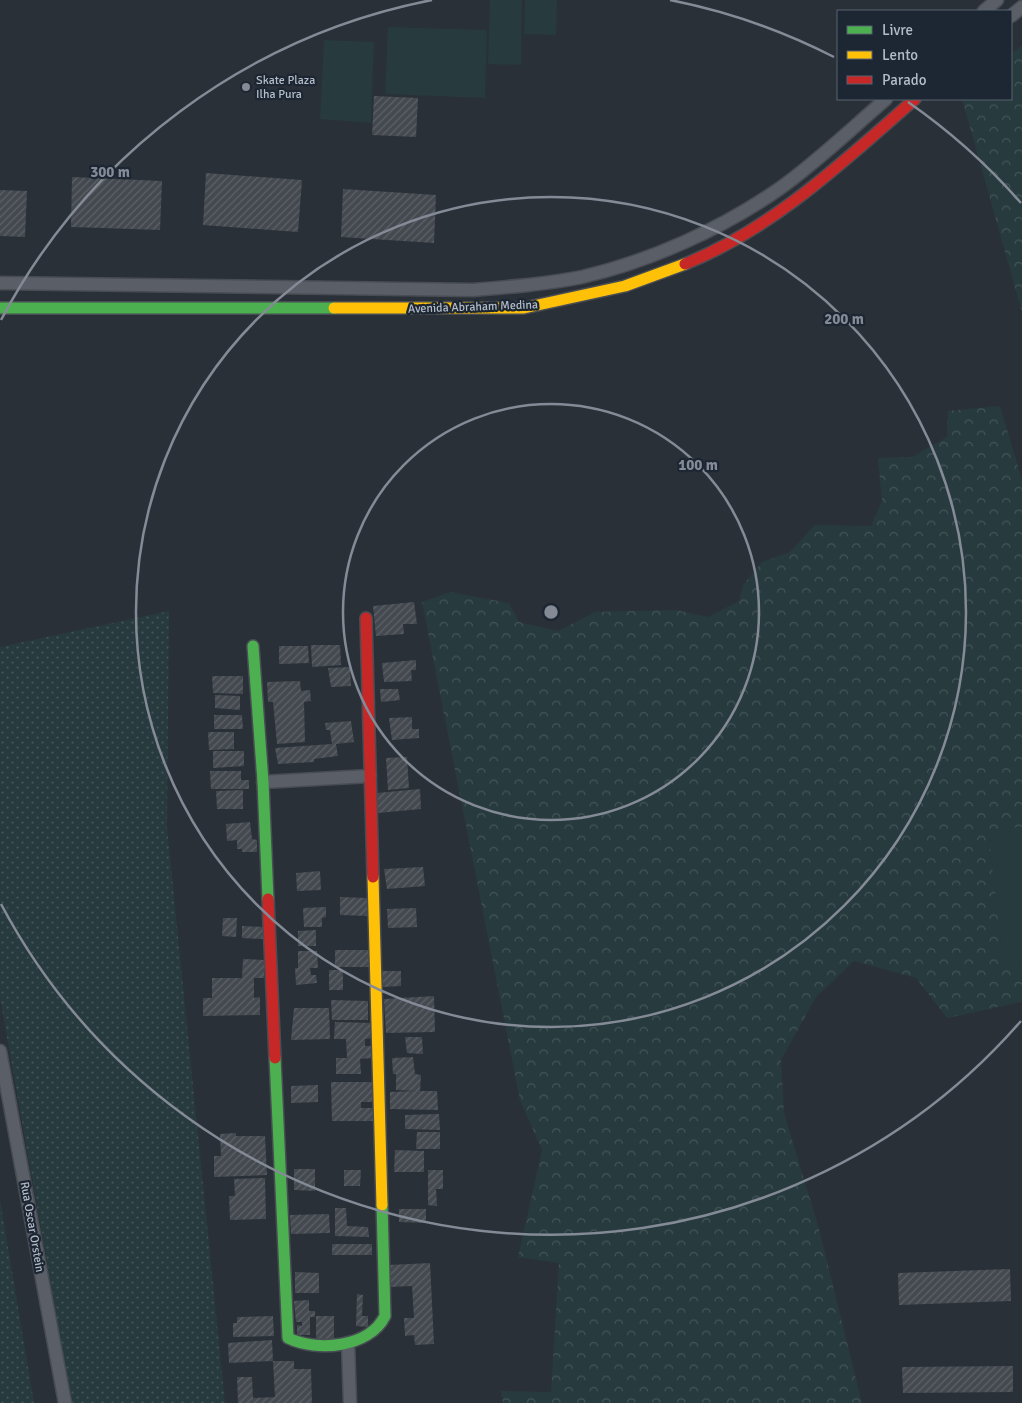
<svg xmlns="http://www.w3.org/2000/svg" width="1022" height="1403" font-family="Signika,sans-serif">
	<defs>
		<pattern id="grass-dots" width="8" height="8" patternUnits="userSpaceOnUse" patternTransform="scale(1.25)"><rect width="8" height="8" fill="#273a3e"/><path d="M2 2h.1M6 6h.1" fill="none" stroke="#445559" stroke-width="1.8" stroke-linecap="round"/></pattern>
		<pattern id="forest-crowns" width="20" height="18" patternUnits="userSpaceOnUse" patternTransform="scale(1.25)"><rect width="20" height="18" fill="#273a3e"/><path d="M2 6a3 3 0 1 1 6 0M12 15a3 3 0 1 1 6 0" fill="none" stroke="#445559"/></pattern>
		<pattern id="building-hatch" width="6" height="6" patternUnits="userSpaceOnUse" patternTransform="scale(1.25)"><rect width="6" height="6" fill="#444950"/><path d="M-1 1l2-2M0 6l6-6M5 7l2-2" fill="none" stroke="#5d6168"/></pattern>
	</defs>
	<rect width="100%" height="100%" fill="#2a3038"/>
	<!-- grass -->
	<path fill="url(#grass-dots)" d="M169,611l-2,216 58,576h-153l-72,-405v-351z
		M0,1200l34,203h-34z"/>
	<!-- forest -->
	<path fill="url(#forest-crowns)" d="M1022,45v267l-60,-213h49v-45z
		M1000,406l22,74v522l-75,16 -31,-40 -62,-17 -38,36 -35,63 3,53 35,116 43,174h-359l-2,-12 50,1 8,-129 -41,-6 24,-107 -22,-50 -98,-498 28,-10 59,11 10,19 39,9 37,-19 81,-2 32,7 31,-16 4,-16 19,-23 28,-10 25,-27 56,1 11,-25 -4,-43 34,-1 35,-20 1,-26z"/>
	<!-- park -->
	<path fill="#273a3e" d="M490,0h32l-1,65 -33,-1z
		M525,0h32l-1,35 -32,-1z
		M388,27l99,3 -2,68 -100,-4z
		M324,40l50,2 -3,81 -51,-4z
		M1022,827v138l-18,2 -16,-137z"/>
	<!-- building -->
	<path fill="url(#building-hatch)" d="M374,96l44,2 -2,39 -44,-2z
		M206,173l96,7 -4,52 -95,-7z
		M72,177l90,4 -2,49 -89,-3z
		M343,189l93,6 -2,48 -93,-6z
		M0,190l27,1 -2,46 -25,-1z
		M414,602l3,22h-14l1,10 -28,2 -3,-30z
		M311,645h29l1,20 -29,2z
		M279,646h29l1,17 -30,1z
		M416,660v10h-5l1,11 -28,1 -2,-19z
		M350,667l1,19 -20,1 -3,-19z
		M212,676h31v18l-30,-1z
		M300,681l1,10 9,-1 1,11 -7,1 1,40 -28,2 -4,-42h-5l-1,-20z
		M380,689h18l2,11 -19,2z
		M215,695l25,1v14l-25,-2z
		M214,715h28l1,14h-29z
		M412,717v12h7v9l-27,2 -3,-22z
		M351,721l3,21 -18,2 2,12 -24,3v3l-36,2 -3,-16 57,-4 -2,-14h-4l-1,-7z
		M208,732h26v17l-25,1z
		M213,751h31v15l-31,2z
		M407,757l2,31 -21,2 -2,-32z
		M210,771h31v9h8v9h-38z
		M420,789l1,20 -43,4 -1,-20z
		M243,790v19h-26l-1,-18z
		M250,822l2,17 5,1v12h-15v-3h-5v-9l-10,1 -1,-17z
		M423,867l2,19 -38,3 -3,-20z
		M320,871l1,19 -24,1 -1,-18z
		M340,897l27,1v18l-27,-1z
		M326,907v10l-4,1v9h-18l-1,-19z
		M416,908l1,19 -29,1 -1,-19z
		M223,918h14l-1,19 -14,-1z
		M242,926l22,1v12l-22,-1z
		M316,930v16h-18v-15z
		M335,950h35v17h-35z
		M298,951h19l1,17h-8l1,7h5l1,8 -21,2 -1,-17h3z
		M243,959l21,1v18h-10v20l6,-1v18l-57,1v-18h9v-20h30z
		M329,970h14v20h-14z
		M382,971h19v15l-18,1z
		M434,996l1,36 -49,1 -2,-34z
		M331,1000l37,1v19h-36z
		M294,1008h35l1,31 -39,1z
		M335,1022l38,1v15l-8,1v7h8v12l-13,1 1,15h-25v-16h11l-1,-19h-12z
		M405,1037h17l1,17 -16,-1z
		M413,1057l2,17 6,1 -1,16h17l1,19 -48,-1v-17l27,-1 -21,-1v-16h-3l-1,-16z
		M331,1082h41v20h-11v6h12l1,13h-42z
		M318,1085v17l-27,1v-17z
		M439,1114l1,16 -35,-1v-14z
		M417,1132h23v17h-24z
		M236,1133v3h29l2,39 -53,2v-21h7l-1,-22z
		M395,1150l29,1v21h-30z
		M294,1169h21v22l-21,-1z
		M344,1170h17l-1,16h-16z
		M428,1170h15v19h-7l1,17 -9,-1z
		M265,1178l1,41 -36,1 -1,-24h6l-1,-17z
		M335,1208h11l1,18 21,1 1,10 -34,-1z
		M399,1209h27v14l-27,-1z
		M329,1214l1,19 -39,1 -1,-19z
		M332,1244h40v11h-40z
		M430,1263l4,81 -19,1 -1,-10 -9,1 -1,-18h10l-2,-32 -22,1 -1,-22z
		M1010,1269l1,32 -112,4 -1,-32z
		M295,1272l24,1v20h-24z
		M357,1294l6,1 -1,21h6v11l-12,-1z
		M309,1300v11h6v6h-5v18h-13v-10l5,1v-4h-6l-2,-21z
		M273,1316l1,20 -41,1v-14h4v-6z
		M316,1316h18v24h-18z
		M272,1340l1,21 -44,2 -1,-20z
		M273,1361h21v8h17l1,34h-74l-1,-26h15l1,21 22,-1z
		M1013,1366v26l-110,1 -1,-26z"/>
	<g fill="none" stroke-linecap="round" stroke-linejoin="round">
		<!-- street casing -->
		<g stroke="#484c53" stroke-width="15">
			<path id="street" d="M984,11l13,-11
				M1011,16l11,-9
				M0,283l473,7c37,-3 74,-6 109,-13 69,-16 139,-48 197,-88 38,-27 72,-60 107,-90
				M263,782l107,-6
				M0,1051l65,352
				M348,1343l2,60"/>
		</g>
		<!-- fast casing -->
		<g stroke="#484c53" stroke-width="14">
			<path id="fast" d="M0,308h334
				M253,646l10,136 5,117
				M275,1058l13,280c29,14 81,10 97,-22l-3,-111"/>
		</g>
		<!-- slow casing -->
		<g stroke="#484c53" stroke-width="14">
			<path id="slow" d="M334,308h190l101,-22 60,-22
				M373,877l9,328"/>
		</g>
		<!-- jam casing -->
		<g stroke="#484c53" stroke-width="14">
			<path id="jam" d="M685,264c89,-36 159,-103 230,-165
				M366,618l7,259
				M268,899l7,159"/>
		</g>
		<!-- street -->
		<use href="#street" stroke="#5a5e66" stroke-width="12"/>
		<!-- fast -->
		<use href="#fast" stroke="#4caf50" stroke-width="11"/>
		<!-- slow -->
		<use href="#slow" stroke="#ffc107" stroke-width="11"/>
		<!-- jam -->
		<use href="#jam" stroke="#c62828" stroke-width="11"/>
	</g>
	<!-- distance rings -->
	<g fill="none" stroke="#848b96" stroke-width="2.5">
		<circle cx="551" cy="612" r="208"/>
		<circle cx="551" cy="612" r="415"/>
		<path d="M1021 1021A623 623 0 0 1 1 904M1 320A623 623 0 0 1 432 0M670 0A623 623 0 0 1 834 57M908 102A623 623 0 0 1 1021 203"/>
	</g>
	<!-- markers -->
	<circle fill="#848b96" stroke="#1d2633" stroke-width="2" cx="246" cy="87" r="5"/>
	<g text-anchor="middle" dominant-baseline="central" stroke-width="4.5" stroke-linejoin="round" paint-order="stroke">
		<!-- poi labels -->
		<g font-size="12" fill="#b4bcc9" stroke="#1d2633" text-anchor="start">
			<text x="256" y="80">Skate Plaza<tspan x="256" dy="14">Ilha Pura</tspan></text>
		</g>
		<!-- street labels -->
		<g font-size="12" fill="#b4bcc9" stroke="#1d2633">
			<text transform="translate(473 307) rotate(-2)">Avenida Abraham Medina</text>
			<text transform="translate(32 1227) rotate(80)">Rua Oscar Orstein</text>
		</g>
	</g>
	<circle cx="551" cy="612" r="8" fill="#848b96" stroke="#1d2633" stroke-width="2.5"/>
	<g font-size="15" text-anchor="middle" font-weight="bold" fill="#848b96" stroke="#1d2633" stroke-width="4.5" stroke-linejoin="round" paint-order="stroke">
		<text x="110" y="177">300 m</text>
		<text x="844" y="324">200 m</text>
		<text x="698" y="470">100 m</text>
	</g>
	<!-- legend -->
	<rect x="837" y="10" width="175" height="90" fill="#1d2633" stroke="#59626f"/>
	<rect x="847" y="26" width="25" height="8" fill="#4caf50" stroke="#59626f"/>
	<text x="882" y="35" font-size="15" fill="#b4bcc9">Livre</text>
	<rect x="847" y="51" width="25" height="8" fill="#ffc107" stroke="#59626f"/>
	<text x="882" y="60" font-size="15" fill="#b4bcc9">Lento</text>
	<rect x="847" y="76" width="25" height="8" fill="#c62828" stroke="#59626f"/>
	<text x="882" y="85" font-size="15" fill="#b4bcc9">Parado</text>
</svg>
